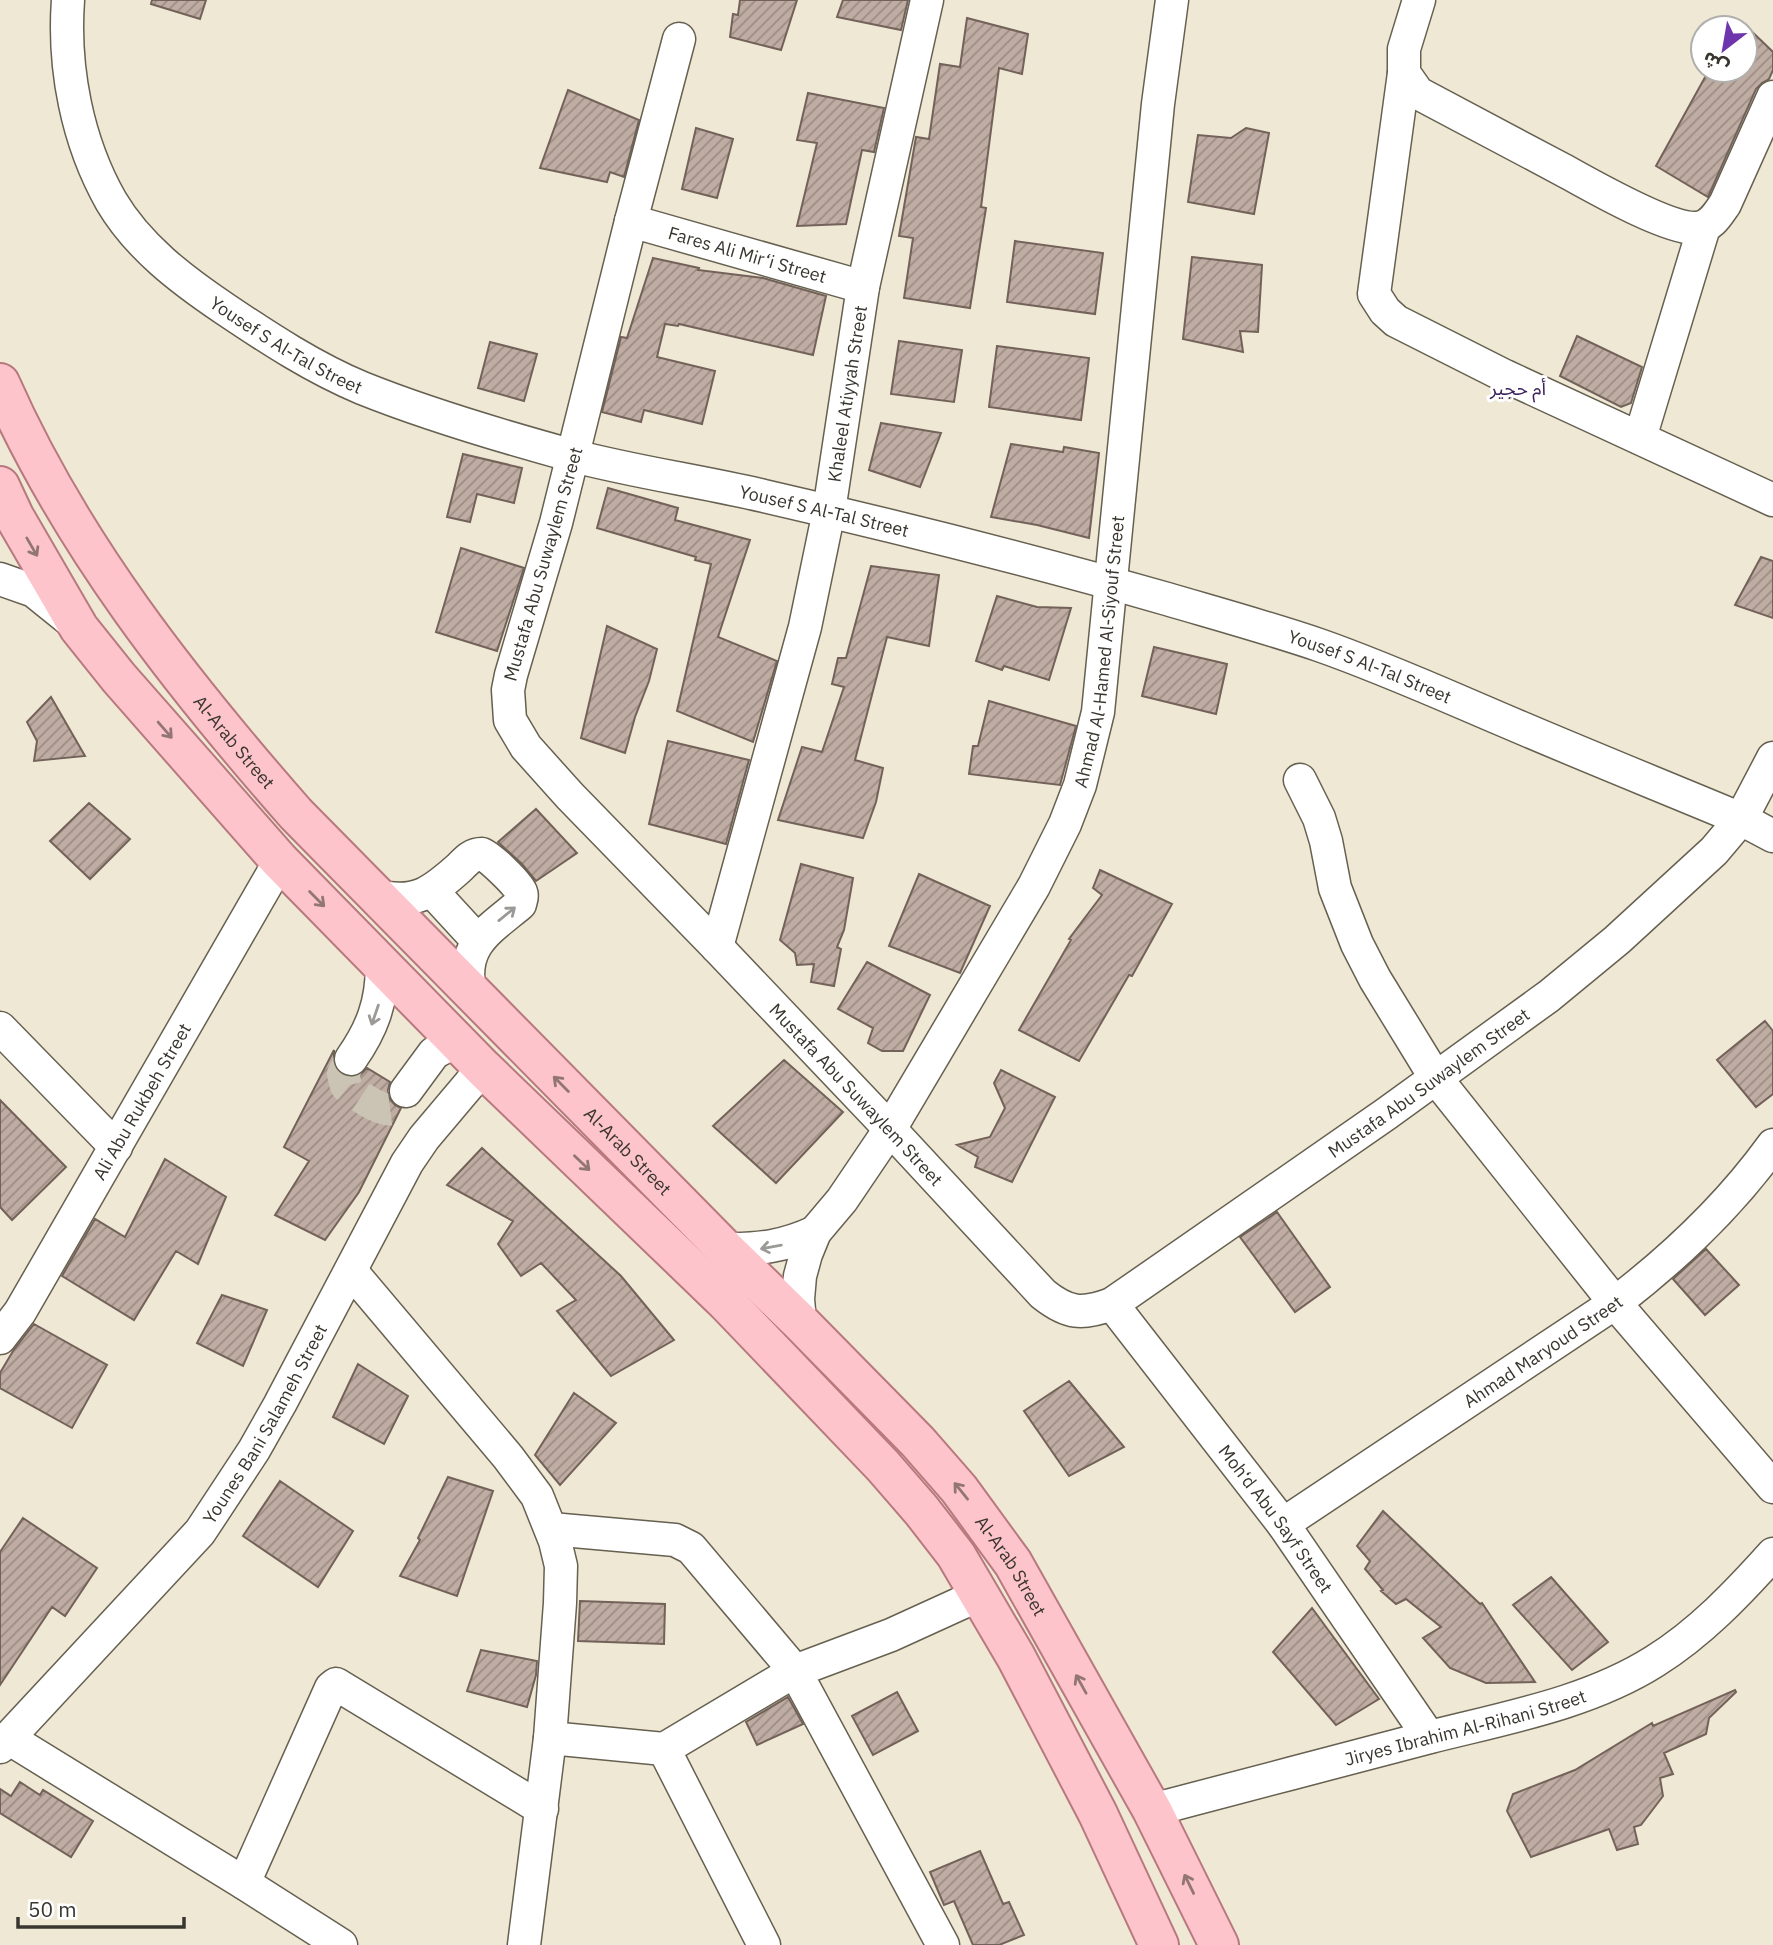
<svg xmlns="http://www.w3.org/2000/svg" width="1773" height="1945" font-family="'IBM Plex Sans','Noto Sans Arabic',sans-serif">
	<defs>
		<pattern id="building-hatch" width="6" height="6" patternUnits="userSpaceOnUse" patternTransform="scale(1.75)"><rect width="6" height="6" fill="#bfaca2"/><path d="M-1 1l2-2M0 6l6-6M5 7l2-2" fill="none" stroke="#9c8d84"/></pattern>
	</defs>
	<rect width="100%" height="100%" fill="#efe8d5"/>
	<!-- building -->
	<path fill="url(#building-hatch)" stroke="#736259" stroke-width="2" d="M152,0h54l-6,19 -49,-15z
		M740,0h57l-16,50 -51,-13 3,-23 5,1z
		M843,0h65l-7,30 -64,-13z
		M967,18l61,16 -6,40 -23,-6 -18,139 5,1 -16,100 -66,-10 9,-60 -14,-2 17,-99 13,2 11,-75 20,3z
		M1745,25l28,27v18l-4,9 -7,4 -6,6 -48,108 -52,-31 53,-96h36z
		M568,90l71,30 -15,57 -14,-5 -3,10 -67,-14z
		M808,93l76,15 -10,44 -12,-2 -16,74 -49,2 20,-83 -20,-3z
		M696,128l37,11 -16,59 -35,-9z
		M1246,128l23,5 -15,81 -66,-12 10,-67 33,3z
		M1015,241l88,12 -8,61 -88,-12z
		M1192,257l70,8 -4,67 -18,-1 3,21 -60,-13z
		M653,258l46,10 -1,2 65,8 63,18 -13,59 -134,-31 -1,2 -13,-2 -8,33 58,14 -13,53 -58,-14 -3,12 -39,-10 19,-75 6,1z
		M1577,336l65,31 -11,36 -10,4 -61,-31z
		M899,341l63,9 -8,52 -63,-8z
		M490,342l47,12 -13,47 -46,-13z
		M997,346l92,12 -8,62 -92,-13z
		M881,423l60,10 -21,54 -51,-17z
		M1011,444l52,8 1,-5 35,6 -10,85 -52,-13 -46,-8z
		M463,454l59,14 -8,35 -37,-9 -7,28 -23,-5z
		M608,488l70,20 -3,12 75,20 -32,97 59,24 -24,81 -76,-31 34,-147 -16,-4 1,-3 -99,-29z
		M461,548l63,20 -27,83 -61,-19z
		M1761,557l12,4v57l-38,-13z
		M871,566l68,9 -10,71 -42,-9 -32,123 28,8 -7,34 -13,36 -85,-18 24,-73 20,5 22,-65 -12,-3 6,-26h8z
		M997,596l40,11 34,1 -22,72 -45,-14 -2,4 -26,-9z
		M607,626l50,23 -8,32 -14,36 -10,36 -44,-15z
		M1154,647l73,17 -11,50 -74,-18z
		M51,697l34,59 -51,5 3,-20 -10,-19z
		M989,701l87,25 -16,59 -91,-11 4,-28h5z
		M668,741l81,19 -23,84 -77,-20z
		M89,803l41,36 -40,40 -40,-38z
		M536,809l41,44 -41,28 -14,-17 -24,-22z
		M801,864l52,14 -9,52 -7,17 4,2 -7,37 -23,-4 3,-18 -17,1 -2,-12 -15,-13z
		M1100,870l72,34 -40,72 -3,-1 -50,86 -60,-31 52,-90 -2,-1 33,-44 -9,-7z
		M919,874l71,32 -30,67 -71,-27z
		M867,962l63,33 -27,56h-21l-14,-8 5,-15 -35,-19z
		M1765,1021l8,10v63l-17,13 -39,-47z
		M334,1050v17l6,7 9,3 10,-1 8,-8 23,14 -2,8 1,8 6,7 6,3 -42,84 -34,48 -50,-25 34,-54 -25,-14z
		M784,1060l59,52 -67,71 -63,-57z
		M1001,1070l54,27 -43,85 -37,-15 3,-10 -21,-12 33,-8 15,-29 -11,-25z
		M0,1100l66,67 -54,53 -12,-13z
		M482,1148l139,128 53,64 -63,36 -54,-65 19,-11 -35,-37 -20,13 -23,-32 15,-23 -66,-36z
		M165,1159l61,38 -28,67 -22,-13 -42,69 -72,-44 33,-57 30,18z
		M1277,1212l53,75 -35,25 -55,-75z
		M1706,1249l33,36 -34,30 -32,-36z
		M222,1295l45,15 -24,56 -46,-23z
		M34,1324l73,41 -35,63 -72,-40v-15l13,-22z
		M358,1364l50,32 -24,48 -51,-27z
		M1069,1381l55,66 -55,29 -45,-65z
		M574,1393l42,30 -56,62 -25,-30z
		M448,1477l45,14 -36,105 -57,-20 20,-36 -2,-2z
		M280,1481l73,50 -35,56 -75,-51z
		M1383,1511l97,93 2,-1 53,79 -49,1 -36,-15 -27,-30 18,-11 -35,-28 -10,5 -15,-13 2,-1 -18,-21 5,-8 -13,-15z
		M23,1518l74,50 -32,48 -13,-9 -52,78v-133z
		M1551,1577l57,65 -36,28 -59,-65z
		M580,1601l85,3 -1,40 -86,-3z
		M1312,1608l67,91 -43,26 -63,-73z
		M481,1650l56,11 -1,14 -9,32 -60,-16z
		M1735,1690l1,2 -27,26 -3,16 -42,19 9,21 -13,4 3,18 -22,29 -7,2 4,17 -21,6 -8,-21 -78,28 -24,-46 6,-17 62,-24 77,-47 1,3z
		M897,1692l21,39 -45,24 -21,-39z
		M788,1697l15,27 -46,21 -11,-23z
		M20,1782l20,13 3,-5 50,31 -22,36 -71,-44v-24l11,7z
		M980,1851l23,53 6,-2 15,33 -25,10h-26l-19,-44 -10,4 -14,-33z"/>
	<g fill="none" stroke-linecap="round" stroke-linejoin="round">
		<!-- minor-tunnel -->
		<path stroke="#cbc4b4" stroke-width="32" stroke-dasharray="32 16" stroke-linecap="butt" d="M351,1059l-8,15 3,12c8,7 36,27 46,23 7,-2 11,-12 14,-18"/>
		<!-- minor casing -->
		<g stroke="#666050" stroke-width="35">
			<g id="minor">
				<path id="s1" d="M68,0c-5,68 9,141 43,201 27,46 71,79 114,108 43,29 89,59 137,79 67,27 139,48 208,67 64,17 130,26 194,41 135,31 270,65 403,103 51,15 102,29 152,46 63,22 123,49 184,75 79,34 159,66 238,99l32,17"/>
				<path d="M1419,0l-15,49v24l14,20c49,26 98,52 147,78 27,15 104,59 132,57 14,-1 21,-14 28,-24l48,-107"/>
				<path id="s2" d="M679,39l-48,182 -75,302 -45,152 -3,15 2,30 16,27 44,49 147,151 173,182 153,165c25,20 39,21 69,10l274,-190 163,-118 68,-56 97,-89 27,-32 32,-61"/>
				<path d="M1404,73l-30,221 11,17 11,10 109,55 268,124"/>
				<path id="s3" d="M631,221l232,66"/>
				<path d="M1640,438l64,-211"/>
				<path d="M0,579l34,12 36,29"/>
				<path d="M1300,780l19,38 7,23 9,47 22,56 18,35 60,98 180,226 158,184"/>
				<path d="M432,891l46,50"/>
				<path d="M378,896c38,9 54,-4 81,-28 8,-8 13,-14 23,-14 9,4 35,29 39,38 2,5 0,7 -1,12 -31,26 -60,41 -50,88"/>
				<path id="s4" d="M717,947l88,-320 24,-116 34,-224 64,-287"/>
				<path d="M0,1028l116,119"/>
				<path d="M351,1059c21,-30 31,-56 31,-94"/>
				<path d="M406,1091l28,-38 22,-12"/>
				<path d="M725,1249c33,1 60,-3 90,-17"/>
				<path d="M351,1271l157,186 29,39 18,45 6,25 -1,37 -10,135 -26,207"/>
				<path id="s5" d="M1112,1304l171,220 146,213"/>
				<path id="s6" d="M800,1322l-2,-23 2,-23 6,-22 9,-22 27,-32 48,-71 144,-243 31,-62 15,-39 18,-73 60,-608 14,-104"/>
				<path id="s7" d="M0,1338l20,-26 260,-451"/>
				<path id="s8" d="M1283,1524l332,-221c60,-46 114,-97 158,-158"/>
				<path d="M551,1529l124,11 16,8 104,123 148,274"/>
				<path d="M8,1738l236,145 97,62"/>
				<path d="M550,1738l114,11 100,196"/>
				<path id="s9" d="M0,1747l200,-215 54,-82 26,-46 127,-241 17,-25 59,-70"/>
				<path d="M664,1749l131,-78 96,-36 90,-41"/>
				<path id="s10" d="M1152,1810c93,-24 185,-49 278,-73 75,-19 159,-34 225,-76 45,-28 83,-68 118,-107"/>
				<path d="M244,1883l87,-195 5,-4 206,125"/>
			</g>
		</g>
		<!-- major casing -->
		<g stroke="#b8797e" stroke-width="42">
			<g id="major">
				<path id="s11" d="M0,383c71,161 181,300 296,431l429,435 75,73 118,120 41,47 54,74 139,247 67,135"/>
				<path d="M0,486l14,30 65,112 40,50 161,183 203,207 243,234 157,164 39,45 34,44 60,102 82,157 61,131"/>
			</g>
		</g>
		<!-- minor -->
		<use href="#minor" stroke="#fff" stroke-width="32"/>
		<!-- major -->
		<use href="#major" stroke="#fec4cb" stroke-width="38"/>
	</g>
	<!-- one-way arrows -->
	<defs><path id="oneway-shaft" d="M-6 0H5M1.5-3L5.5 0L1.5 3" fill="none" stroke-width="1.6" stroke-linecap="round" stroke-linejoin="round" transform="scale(1.75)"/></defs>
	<g stroke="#927675">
		<use href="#oneway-shaft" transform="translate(32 547) rotate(60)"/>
		<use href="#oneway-shaft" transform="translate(165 730) rotate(49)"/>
		<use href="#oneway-shaft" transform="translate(317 899) rotate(45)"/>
		<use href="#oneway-shaft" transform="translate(561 1084) rotate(-135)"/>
		<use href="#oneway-shaft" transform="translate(582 1163) rotate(44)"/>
		<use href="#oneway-shaft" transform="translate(961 1491) rotate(-129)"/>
		<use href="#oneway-shaft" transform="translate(1081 1684) rotate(-119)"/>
		<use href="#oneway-shaft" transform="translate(1189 1884) rotate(-116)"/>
	</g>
	<g stroke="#9c9a97">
		<use href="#oneway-shaft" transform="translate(507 914) rotate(-39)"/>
		<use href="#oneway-shaft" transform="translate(375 1015) rotate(109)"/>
		<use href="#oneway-shaft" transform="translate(771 1247) rotate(170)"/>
	</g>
	<g text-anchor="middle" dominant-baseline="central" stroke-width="6" stroke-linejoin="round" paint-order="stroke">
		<!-- street labels -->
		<g font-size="18" fill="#39362f" stroke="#fff">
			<text stroke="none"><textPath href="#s3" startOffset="121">Fares Ali Mir‘i Street</textPath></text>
			<text stroke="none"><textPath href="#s1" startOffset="438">Yousef S Al-Tal Street</textPath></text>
			<text stroke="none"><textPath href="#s4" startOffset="569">Khaleel Atiyyah Street</textPath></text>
			<text stroke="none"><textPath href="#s1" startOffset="1004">Yousef S Al-Tal Street</textPath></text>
			<text transform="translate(543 564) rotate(-74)">Mustafa Abu Suwaylem Street</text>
			<text stroke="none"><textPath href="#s6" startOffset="749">Ahmad Al-Hamed Al-Siyouf Street</textPath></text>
			<text stroke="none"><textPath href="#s1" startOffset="1572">Yousef S Al-Tal Street</textPath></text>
			<text stroke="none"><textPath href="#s11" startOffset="430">Al-Arab Street</textPath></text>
			<text stroke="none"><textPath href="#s2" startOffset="1948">Mustafa Abu Suwaylem Street</textPath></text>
			<text stroke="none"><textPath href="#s2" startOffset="1214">Mustafa Abu Suwaylem Street</textPath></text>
			<text stroke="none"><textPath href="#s7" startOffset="276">Ali Abu Rukbeh Street</textPath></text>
			<text stroke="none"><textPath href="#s11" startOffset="998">Al-Arab Street</textPath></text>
			<text stroke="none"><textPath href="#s8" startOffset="312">Ahmad Maryoud Street</textPath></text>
			<text stroke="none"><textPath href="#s9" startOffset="420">Younes Bani Salameh Street</textPath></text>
			<text stroke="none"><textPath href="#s5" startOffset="270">Moh‘d Abu Sayf Street</textPath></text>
			<text stroke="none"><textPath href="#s11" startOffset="1564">Al-Arab Street</textPath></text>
			<text stroke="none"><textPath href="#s10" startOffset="324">Jiryes Ibrahim Al-Rihani Street</textPath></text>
		</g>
		<!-- neighbourhood labels -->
		<g font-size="19" fill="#3d225c" stroke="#fff">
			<text x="1518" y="388">أم حجير</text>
		</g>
	</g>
	<!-- north arrow -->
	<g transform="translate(1724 49) rotate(211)"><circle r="33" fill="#ffffff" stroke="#b0afac" stroke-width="2"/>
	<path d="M0-5L12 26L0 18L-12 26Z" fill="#6f35ac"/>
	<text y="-10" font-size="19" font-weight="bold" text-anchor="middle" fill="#39362f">ش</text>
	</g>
	<!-- scale -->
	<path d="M18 1917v10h166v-10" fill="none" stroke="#39362f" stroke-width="3.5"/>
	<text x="28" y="1917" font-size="21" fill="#39362f" stroke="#ffffff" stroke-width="5" paint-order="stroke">50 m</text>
</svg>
